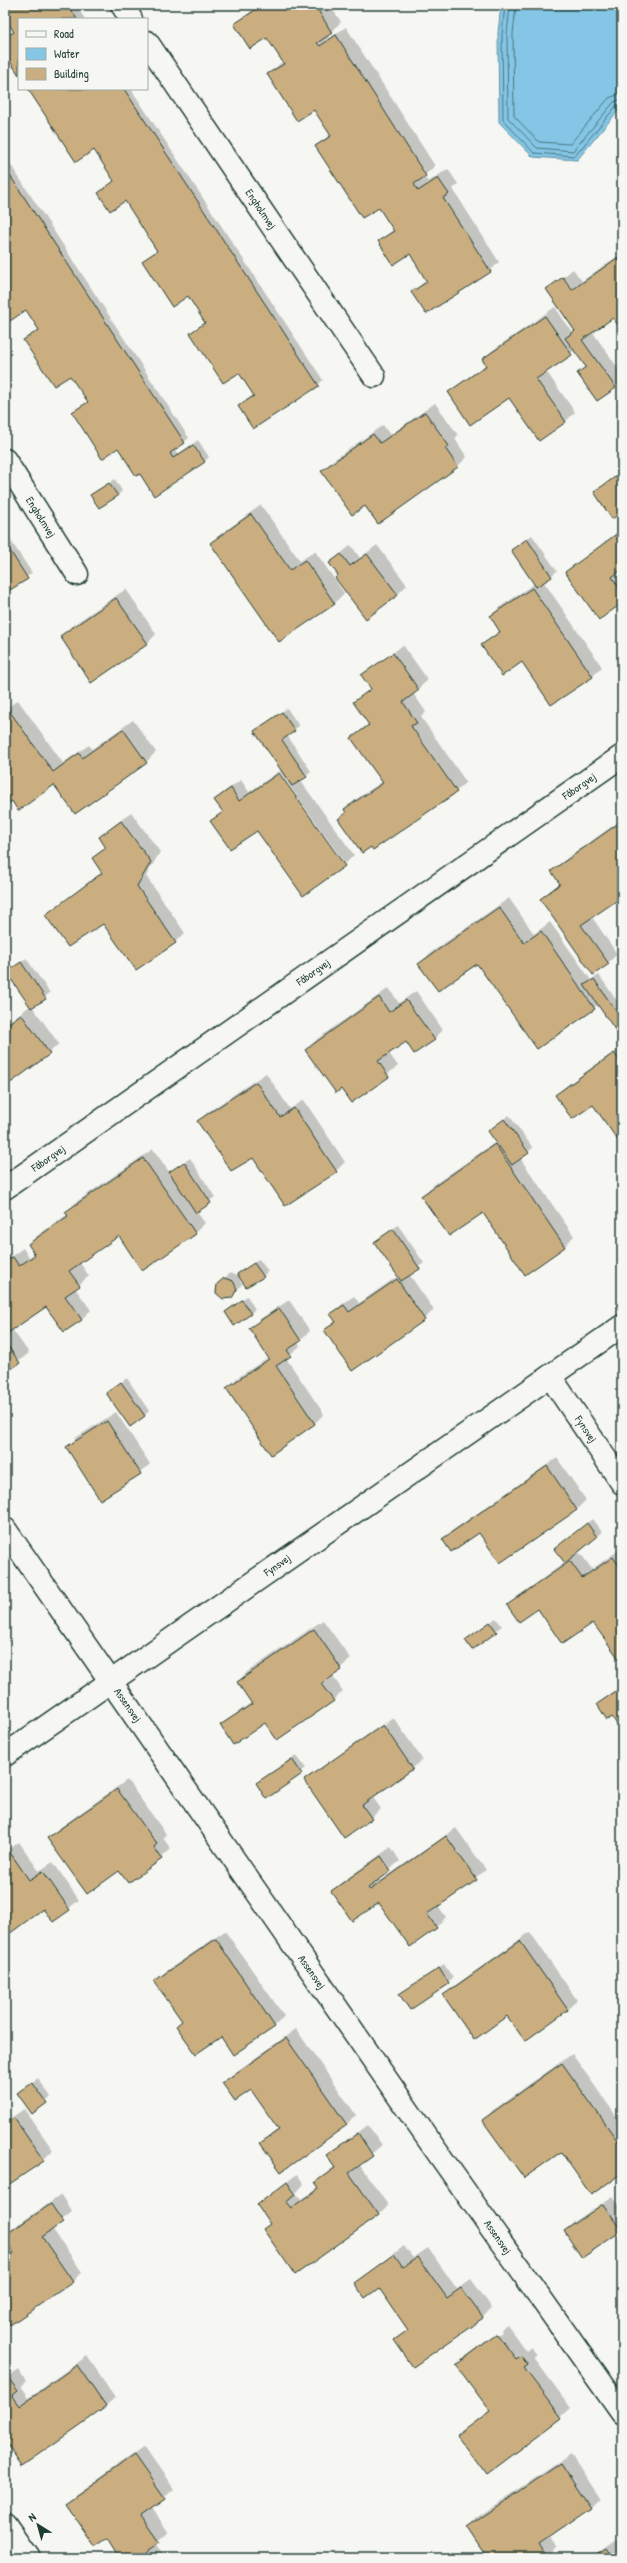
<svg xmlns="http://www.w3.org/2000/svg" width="627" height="2563" font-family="'Patrick Hand',sans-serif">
	<rect width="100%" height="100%" fill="#f6f6f2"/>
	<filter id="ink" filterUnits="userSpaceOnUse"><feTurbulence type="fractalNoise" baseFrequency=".025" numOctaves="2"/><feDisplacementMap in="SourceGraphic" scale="8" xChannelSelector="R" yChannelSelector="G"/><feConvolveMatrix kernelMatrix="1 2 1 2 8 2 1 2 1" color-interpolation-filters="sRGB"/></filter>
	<g filter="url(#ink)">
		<!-- water -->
		<path fill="#85c6e6" stroke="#5c8f9f" d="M501,5h121v101l-45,54 -44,-3 -34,-35 -1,-89z"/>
		<!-- shadow -->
		<path fill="#0003" fill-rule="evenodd" d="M5,5h71l9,14h-66v54l-14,-21v-15l9,-6 -9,-15z
			M259,5h71l11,17 -13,13 1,3 17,-11 89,139 -11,10 4,6 20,-13 10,15 -5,5 46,73 -9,9 -77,21 14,-13 -17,-26 -31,-12 15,-12 -15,-23 -62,-60 13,-12 -16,-26 -46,-34 15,-13 -16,-24 -32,-13z
			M29,89h102l192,291 -5,5 -79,21 15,-12 -15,-23 -48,-38 15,-12 -18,-26 -45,-34 15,-11 -33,-51 -26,-6 16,-13 -21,-31z
			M5,156l184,282 -14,11 3,5 20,-14 11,17 -5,5 -64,10 -22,-25 -45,-34 15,-12 -18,-27 -45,-34 15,-11 -14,-21 -21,4z
			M622,253v76l-9,-12 -21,14 30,43v6l-7,7 -36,-14 7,-7 -11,-16 -29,21 29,41 -10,10 -56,-25 -60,-5 37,-28 -3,-5 10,-9 62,-43 17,25 3,-3 -27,-39 25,-21 9,12z
			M435,403l23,32 -3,4 12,18 -9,9 -80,57 -13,-19 -43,-33 10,-10 51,-36 7,10z
			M622,471v40l-27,-19z
			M115,479l7,12 -5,5 -25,-1z
			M261,505l39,56 15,-10 29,42 -9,10 -56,38 -68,-98 10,-9z
			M622,529v73l-56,-30z
			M5,532l27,41 -27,19z
			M532,535l25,36 -13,11 58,85 -10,10 -70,-16 -39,-16 17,-15 -9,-14 9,-9 35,-24 -18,-37z
			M351,545l9,13 17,-13 30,40 -10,10 -58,-20 -9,-12z
			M126,589l30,45 -9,10 -86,-8 9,-9z
			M403,645l25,35 -15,13 13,19 -5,5 45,65 -10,9 -116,28 15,-19 28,-19 -30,-43 16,-15 -14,-21 16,-14 -8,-12z
			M18,700l45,63 26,-18 3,4 41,-29 23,32 -10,10 -91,22 -50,18v-93z
			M287,708l12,18 -12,9 24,36 -11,9 54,75 -9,9 -66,-93 3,-1 -27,-39z
			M278,772l66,93 -41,29 -46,-65 -45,-8 11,-10 -8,-11 10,-9 16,-11 8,12z
			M131,812l29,40 -14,24 39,57 -10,9 -72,-20 -57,-7 56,-43 -9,-14 13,-12 -6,-9z
			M622,819v76l-30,22 25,37 -9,9 -67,-64 19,-16 -8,-12 10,-9z
			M509,898l25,36 16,-12 41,58 8,-5 23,33v22l-24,-26 -4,4 -116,-46 -58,2 9,-10z
			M26,958l24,35 -18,13 27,38 -54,42v-62l25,-18 -23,-33z
			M389,988l10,15 17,-12 27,39 -9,9 -28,2 -17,12 9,13 -46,36 -45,-52 9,-10z
			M622,1046v98l-29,-41 -36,-8 9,-9z
			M266,1073l24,36 14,-9 41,62 -9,9 -83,-15 -54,-35 9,-9z
			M509,1115l24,33 -13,10 54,78 -9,10 -40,27 -42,-61 -61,-16 10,-10 65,-45 -8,-10z
			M153,1149l17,24 20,-15 25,39 -19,14 9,12 -10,10 -76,2 -39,28 9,13 -14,12 16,22 -10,10 -35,-15 -34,24 17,24 -24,19v-111l18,-13 6,9 6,-4 -6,-9 9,-9 30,-21 -1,-2 9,-10z
			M398,1225l26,38 -15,11 25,36 -10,9 -99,11 11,-10 -4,-6 9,-9 13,-9 5,7 39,-27 -23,-34z
			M259,1259l9,12 -5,5 -24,-2z
			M230,1273l8,3 4,8 -10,13 -14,-13z
			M247,1296l8,13 -5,5 -24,-2z
			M289,1300l21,31 -12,11 2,4 -14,12 38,56 -9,9 -44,30 -44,-65 10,-10 32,-21 -19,-28 10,-10z
			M127,1378l22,33 -5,5 -37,-23z
			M116,1412l34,52 -10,9 -73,-26 10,-10z
			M557,1458l29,42 -9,9 -77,53 -21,-31 -36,8 10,-9z
			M592,1519l10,13 -31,24 9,-3 12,16 30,-21v114l-29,-41 -55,-13 -29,-3 9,-9 48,-34 -11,-13z
			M496,1618l6,8 -30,22 -5,-8z
			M323,1620l28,39 -19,16 11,16 -10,9 -68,22 -44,3 31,-23 -14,-20 9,-10z
			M622,1685v45l-10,-14 -14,-12z
			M393,1717l29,42 -9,9 -41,28 9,13 -10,9 -27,18 -38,-56 9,-9zM387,1722l1,1 -73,51v-3z
			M296,1755l10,13 -39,29 -10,-14z
			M127,1780l39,54 -3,4 8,11 -10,9 -42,12 -71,-32 10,-9z
			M456,1828l30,42 -48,36 8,11 -10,10 -57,-25 -47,-11 10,-9 49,-35 9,14 -22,18 2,2z
			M19,1842l20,29 14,-9 26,38 -26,21 -9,-13 -39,27v-83z
			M225,1931l59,85 -9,10 -41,28 -13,-19 -38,-14 -27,-40 9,-9z
			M530,1932l47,68 -9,9 -43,30 -17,-25 -64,-18 10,-10z
			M444,1964l9,14 -43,30 -9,-14z
			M296,2029l60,86 -9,9 -66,47 -20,-28 18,-15 -28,-39 -28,-6 10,-9z
			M572,2054l50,70v48l-61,-21 -77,-31 9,-10z
			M38,2078l13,19 -5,5 -28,-9z
			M24,2109l29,41 -10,10 -38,26v-64z
			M368,2125l14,20 -23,19 29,41 -10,10 -114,15 7,-7 -13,-18 39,-31 7,10 -8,9 5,6 18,-12 -3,-5 19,-16 -7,-11z
			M5,2195l6,9 -6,6z
			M61,2195l11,17 -20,16 30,44 -9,9 -63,43 -5,-8v-59l9,-6 -9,-15 8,-8z
			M613,2196l9,13v30l-5,-6 -52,-1 9,-10z
			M404,2246l9,12 15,-10 29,41 14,-10 21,29 -10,10 -86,22 12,-11 -29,-42 -23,-4z
			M507,2325l19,26 5,-4 6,8 -3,3 37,50 -10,9 -103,19 33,-27 -34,-44zM501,2330l1,2 -36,26v-2z
			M87,2356l28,41 -9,10 -101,32v-59l14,-10 7,11 -5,5 8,11z
			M144,2446l30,43 -22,19 17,25 -13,11 8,11 -2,3h-40l-14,-20 -42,-35 10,-9z
			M571,2454l29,44 -9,9 -42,29 8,12 -10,10h-60l-20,-30 9,-10z
			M617,2539l5,7v12h-32z"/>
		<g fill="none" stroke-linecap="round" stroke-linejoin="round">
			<!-- shore -->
			<path stroke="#48747b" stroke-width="1" d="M505,5l-3,29 1,86 31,33 41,3 42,-51 5,-1
				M510,5l-3,29 1,84 29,30 36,3 41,-49 8,-3
				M516,5l-3,29 1,82 25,26 31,2 39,-46 13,-5"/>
		</g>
		<!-- building -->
		<path fill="#cbae80" stroke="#1f3d34" d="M5,5h63l9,14h-58v56l-14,-21v-17l9,-5 -9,-14z
			M263,5h52l17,28 -15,10 3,3 16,-11 90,141 -12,8 4,7 20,-13 11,16 -6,4 48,74 -65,42 -15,-22 16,-10 -17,-28 -17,11 -15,-24 16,-10 -15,-23 -17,10 -47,-72 16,-10 -17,-26 -17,11 -30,-47 17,-10 -17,-26 -17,11 -16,-25z
			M28,89h96l195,297 -66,43 -15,-23 16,-10 -15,-23 -16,10 -33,-50 15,-10 -17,-27 -16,11 -30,-46 15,-10 -32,-50 -15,10 -12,-18 16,-12 -20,-31 -18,12z
			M5,168l180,275 -15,10 3,5 20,-13 12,17 -51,34 -14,-22 -4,2 -18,-28 -16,11 -30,-47 16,-10 -18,-26 -16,10 -31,-46 16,-10 -13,-20 -16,11 -5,-7z
			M617,258l5,7v66l-9,-13 -31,22 34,48 -19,13 -20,-28 9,-6 -21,-29 10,-7 -29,-42 17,-12 9,13z
			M545,316l27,39 -36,24 30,43 -27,19 -30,-43 -39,27 -22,-33 38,-26 -4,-7z
			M425,412l24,34 -4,2 13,19 -80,57 -13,-18 -13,9 -31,-44 52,-37 7,9z
			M622,472v40l-10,7 -18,-27z
			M109,483l9,13 -19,12 -9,-13z
			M251,514l39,56 15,-10 30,44 -56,38 -69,-99z
			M622,530v39l-10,8 10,15v11l-23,17 -34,-48z
			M527,539l25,38 -16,10 -25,-37z
			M5,543l23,36 -23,14z
			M341,554l9,12 17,-12 31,41 -32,24 -31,-41 3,-3 -9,-12z
			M532,588l61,89 -42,28 -29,-43 -20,14 -21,-31 19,-13 -10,-16z
			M116,598l32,46 -57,39 -31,-47z
			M393,653l26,37 -16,12 14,21 -6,3 46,66 -84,58 -2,-3 -9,6 -24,-34 8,-6 -2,-4 39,-26 -32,-45 18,-13 -16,-23 18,-13 -10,-14z
			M8,709l45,63 26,-19 3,5 41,-29 24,34 -72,51 -21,-29 -36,26 -6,-10 -6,4 -1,-2v-92z
			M282,712l13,19 -13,9 25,37 -15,9 -38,-55z
			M279,773l66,93 -42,30 -46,-65 -27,18 -20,-28 13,-9 -9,-12 17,-12 8,13z
			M121,821l30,41 -14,24 39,57 -40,27 -33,-46 -35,23 -23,-32 57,-42 -10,-15 14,-10 -7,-11z
			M622,821v76l-41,28 28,39 -16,11 -53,-76 20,-15 -9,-13z
			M499,907l25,36 17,-12 54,78 -58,40 -60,-85 -39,27 -20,-27z
			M21,962l25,37 -15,9 -25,-36z
			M594,979l28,41v11l-4,3 -34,-49z
			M379,997l10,15 17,-12 29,40 -21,14 -8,-12 -28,19 11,16 -38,26 -10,-14 -5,4 -31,-43z
			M21,1014l29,40 -45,33v-61z
			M614,1053l8,11v82l-29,-41 -21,14 -17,-24z
			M256,1082l24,35 14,-9 43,64 -52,34 -32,-48 -22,13 -34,-50z
			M504,1119l25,34 -17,12 -24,-34z
			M495,1144l70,103 -40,28 -42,-62 -34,23 -28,-40z
			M143,1158l53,76 -54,37 -23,-35 -50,35 11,15 -15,10 17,24 -18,12 -18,-25 -41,28v-73l8,-5 6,9 16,-11 -7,-11 40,-28 -3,-4z
			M184,1162l27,41 -15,10 -27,-41z
			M393,1229l27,40 -19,12 -27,-39z
			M254,1263l10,14 -18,10 -9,-13z
			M224,1278l9,3 4,8 -5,9 -9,1 -7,-6 1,-9z
			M397,1279l28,41 -73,51 -28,-41 12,-8 -6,-8 14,-9 5,7z
			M242,1300l9,14 -17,12 -9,-14z
			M279,1308l22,33 -14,9 4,6 -15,10 39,58 -44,31 -45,-67 43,-29 -20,-31z
			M5,1342l15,21 -15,10z
			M121,1382l24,34 -15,11 -24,-34z
			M107,1421l34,53 -41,26 -34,-53z
			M547,1466l30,44 -77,53 -21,-30 -28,19 -9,-13z
			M587,1523l10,14 -32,26 -11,-14z
			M613,1557l9,13v93l-29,-40 -31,21 -24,-35 -19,13 -12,-17 63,-44 12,17z
			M490,1622l7,10 -25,18 -7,-10z
			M314,1629l28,41 -21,14 13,17 -57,39 -12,-17 -32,22 -13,-20 32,-21 -15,-22z
			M622,1687v45l-10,-15 -5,3 -10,-16z
			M383,1725l30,44 -51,36 10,14 -28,19 -40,-58z
			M292,1759l10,15 -36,25 -10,-16z
			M117,1789l40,55 -3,3 8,12 -34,24 -9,-12 -32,23 -40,-56z
			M446,1836l31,44 -50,34 10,14 -27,19 -31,-44 -27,18 -21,-30 50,-35 10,15 -23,17 2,2z
			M9,1851l20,29 14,-9 27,39 -17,12 -10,-13 -38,28v-83z
			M216,1939l59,88 -42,28 -12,-18 -25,17 -20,-28 6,-5 -28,-40z
			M520,1941l48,69 -43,31 -18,-25 -33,24 -31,-45z
			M439,1968l10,16 -39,26 -11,-16z
			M286,2038l61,87 -66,47 -21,-29 19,-13 -28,-40 -16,11 -13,-18z
			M562,2063l60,84v26l-31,22 -30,-43 -37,26 -42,-58z
			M32,2082l15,21 -15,11 -15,-21z
			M14,2118l30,43 -39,26v-63z
			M358,2133l15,23 -24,17 30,42 -84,60 -32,-46 7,-5 -13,-19 30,-23 9,13 -10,7 5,6 28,-20 -4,-6 20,-14 -9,-13z
			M51,2204l12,18 -21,15 31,45 -63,43 -5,-7v-59l9,-6 -9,-13v-5z
			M603,2204l15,22 4,-3v18l-5,-7 -35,24 -18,-27z
			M394,2254l9,13 15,-10 29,41 14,-10 22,30 -70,49 -19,-27 14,-10 -29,-42 -14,10 -11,-15z
			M497,2334l19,25 5,-3 7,9 -4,3 38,50 -76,57 -29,-39 33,-25 -34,-46z
			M77,2365l29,42 -84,59 -17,-25v-59l4,-3 9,12 -6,5 7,10z
			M134,2455l31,44 -24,17 19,27 -14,9 4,6h-30l-12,-19 -12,8 -31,-44z
			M561,2463l30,45 -52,36 9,14h-62l-20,-30z
			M607,2548l7,10h-22z"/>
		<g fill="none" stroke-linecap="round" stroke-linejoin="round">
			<!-- minor casing -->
			<g stroke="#1f3d34" stroke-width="25">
				<path id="minor" d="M122,5l9,14
					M147,42l227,334
					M5,460l72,114
					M5,1188l617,-432
					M550,1376l72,107
					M5,1529l423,610 194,274
					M5,2525l23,33"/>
			</g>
			<!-- tertiary casing -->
			<g stroke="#1f3d34" stroke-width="25">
				<path id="tertiary" d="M5,1755l617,-429"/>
			</g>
			<!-- minor -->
			<use href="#minor" stroke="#f6f6f2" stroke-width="22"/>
			<!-- tertiary -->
			<use href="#tertiary" stroke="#f6f6f2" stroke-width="22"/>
		</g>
	</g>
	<g text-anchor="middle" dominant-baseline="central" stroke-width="3" stroke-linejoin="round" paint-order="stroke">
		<!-- street labels -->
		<g font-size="11" fill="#1f3d34" stroke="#f6f6f2">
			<text transform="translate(261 209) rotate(56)">Engholmvej</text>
			<text transform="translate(41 517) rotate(58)">Engholmvej</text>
			<text transform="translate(579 786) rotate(-35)">Fåborgvej</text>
			<text transform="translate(313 972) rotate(-35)">Fåborgvej</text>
			<text transform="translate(48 1158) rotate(-35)">Fåborgvej</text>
			<text transform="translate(586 1429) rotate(56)">Fynsvej</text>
			<text transform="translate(277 1565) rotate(-35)">Fynsvej</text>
			<text transform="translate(128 1705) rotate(55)">Assensvej</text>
			<text transform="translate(312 1972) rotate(55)">Assensvej</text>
			<text transform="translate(498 2237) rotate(55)">Assensvej</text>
		</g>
	</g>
	<!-- margin -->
	<rect width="627" height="2563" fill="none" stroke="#f6f6f2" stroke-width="20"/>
	<rect x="10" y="10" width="607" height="2543" fill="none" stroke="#1f3d34" stroke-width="1.5" filter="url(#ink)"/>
	<!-- legend -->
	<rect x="18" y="18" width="130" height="72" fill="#f6f6f2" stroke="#a0aca6"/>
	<rect x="26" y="31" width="20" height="6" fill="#f6f6f2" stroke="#a0aca6"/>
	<text x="54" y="38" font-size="12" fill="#1f3d34">Road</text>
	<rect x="26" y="48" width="20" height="12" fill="#85c6e6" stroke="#a0aca6"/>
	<text x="54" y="58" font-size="12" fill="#1f3d34">Water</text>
	<rect x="26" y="68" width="20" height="12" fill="#cbae80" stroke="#a0aca6"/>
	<text x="54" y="78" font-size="12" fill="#1f3d34">Building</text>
	<!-- north arrow -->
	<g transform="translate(38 2525) rotate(323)" stroke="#f6f6f2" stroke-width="3" paint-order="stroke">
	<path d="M0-3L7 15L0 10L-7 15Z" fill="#1f3d34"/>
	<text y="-6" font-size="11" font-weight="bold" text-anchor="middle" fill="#1f3d34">N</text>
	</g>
</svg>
